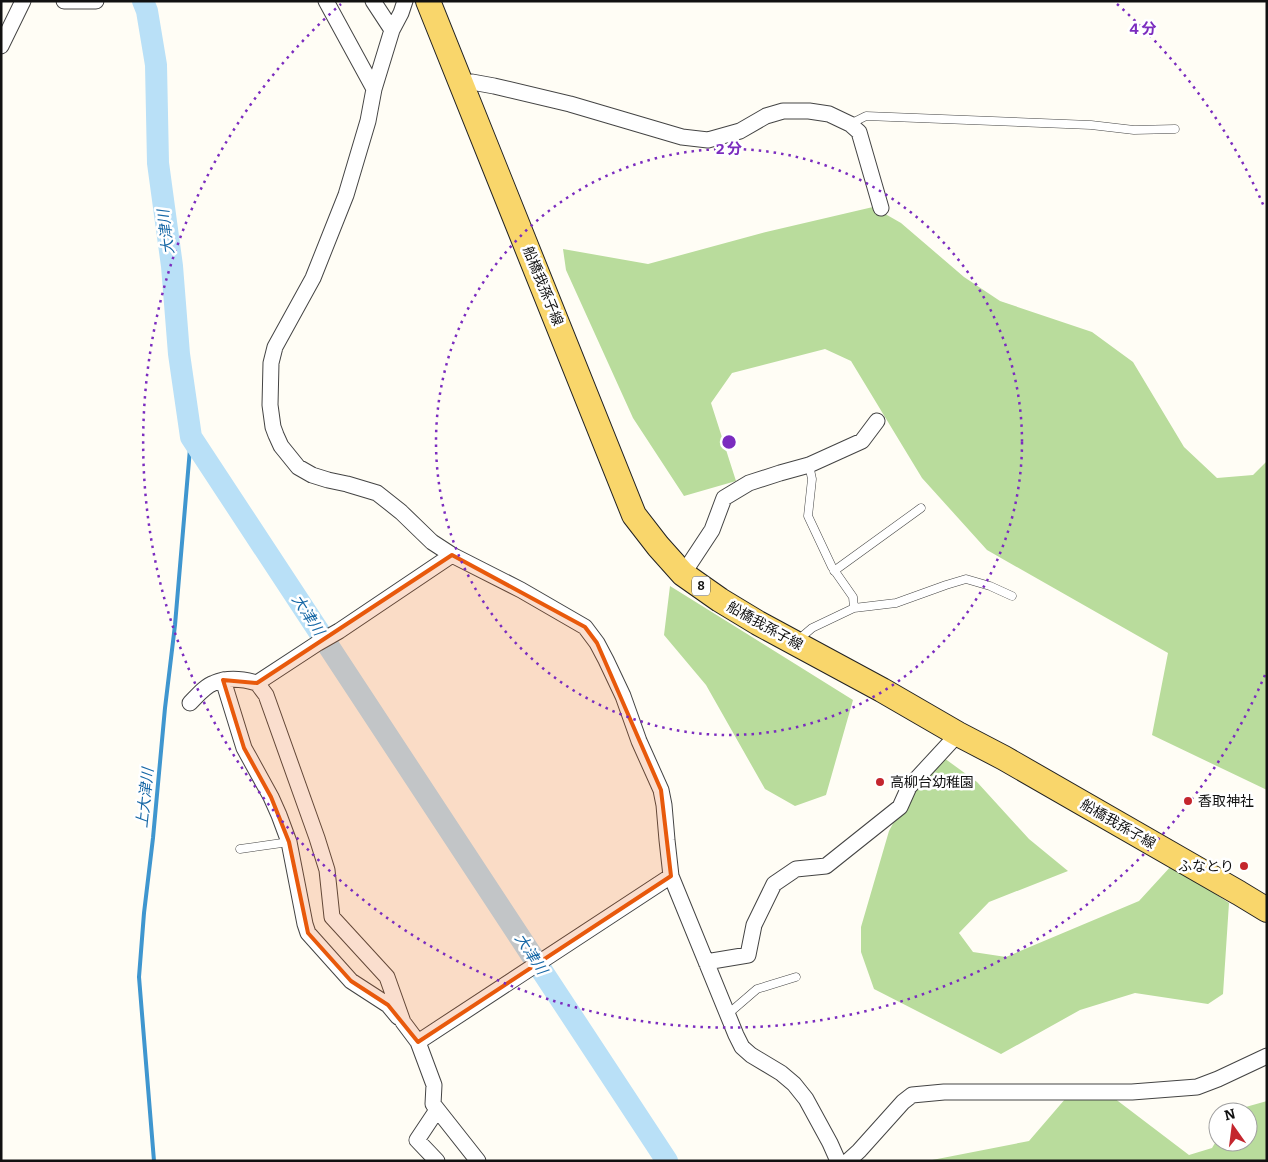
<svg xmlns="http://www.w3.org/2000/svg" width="1268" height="1162" font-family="Bitter,'Noto Sans JP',serif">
	<rect width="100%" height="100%" fill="#fffdf5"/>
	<!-- forest -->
	<path fill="#b9dc9c" d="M873,207l28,16 63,54 36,24 92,31 41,30 51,85 33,31 36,-3 14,-14v329l-115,-55 16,-82 -181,-103 -65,-72 -71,-117 -26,-12 -93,24 -21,30 25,78 -52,15 -51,-78 -67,-148 -3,-21 85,15 118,-32z
		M670,586l183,114 -27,95 -31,11 -30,-17 -59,-104 -42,-50z
		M944,758l33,24 52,57 39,32 -79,31 -30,31 14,19 33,5 133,-56 33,-36 57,38 -6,91 -15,10 -73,-11 -55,17 -79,44 -127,-65 -13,-37v-25l28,-96 23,-43z
		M1066,1098h48l75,57 23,-7 6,-10v4h30v-30h-14l1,-2 32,-9v60h-340l102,-20z"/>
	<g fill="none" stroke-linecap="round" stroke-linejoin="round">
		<!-- stream -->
		<path stroke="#3f96cf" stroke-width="4" d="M154,1161l-15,-184 5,-64 9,-75 12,-130 10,-83 16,-188"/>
		<!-- river -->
		<path stroke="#b9e0f7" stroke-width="22" d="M143,1l4,10 9,54 2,98 14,103 7,88 12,83 476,724"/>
		<!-- lane casing -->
		<g stroke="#444" stroke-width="9">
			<path id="lane" d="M850,124l16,-8 225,9 43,5 41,-1
				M809,465l3,14 -4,37 24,51 21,30 1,11
				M834,571l87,-63
				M798,640l14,-12 42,-20 42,-5 50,-18 20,-6 24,7 22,10
				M240,849l49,-7
				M728,1014l29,-25 39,-12"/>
		</g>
		<!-- street casing -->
		<g stroke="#444" stroke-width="17">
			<path id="street" d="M64,1h32
				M326,1l48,88
				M373,1l19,29
				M405,1l-4,12 -9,17 -18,59 -6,32 -22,74 -33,83 -38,69 -4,16 -1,42 3,22 3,8 5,11 17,21 14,8 16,5 19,4 30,9 24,19 31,30 20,13 69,35 64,37 12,16 9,17 17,36 16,45 22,49 3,15 3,35 4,36 65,159 6,12 9,8 30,18 13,11 12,15 24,44 8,18
				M1,46l22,-45
				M463,87l9,-5 22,4 76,18 112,33 26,3 32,-9 26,-15 17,-5h26l20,3 21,10 9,8 22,76
				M683,574l29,-44 12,-32 25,-15 31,-10 29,-8 53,-24 15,-20
				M223,680l21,68 27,49 8,18 10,27 16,82 3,9 43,48 37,24 10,12
				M257,683l61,-40 21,-12 113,-76
				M190,703c7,-7 15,-17 24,-20 14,-6 29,-4 43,0l9,12 51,143 10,32 5,47 55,60 16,45 15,20 16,43 -1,19 45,57
				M706,962l42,-7 6,-30 20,-41 22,-15 30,-3 74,-59 9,-20 49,-53
				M418,1042l253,-166
				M437,1161l-20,-21 20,-30
				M848,1161l11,-10 44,-49 9,-7 32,-3h188l65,-5 21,-8 49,-23"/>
		</g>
		<!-- primary casing -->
		<g stroke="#222" stroke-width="26">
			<path id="primary" d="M428,1l206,514 24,31 25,28 37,26 38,23 124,67 76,44 46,24 235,135 28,17"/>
		</g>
		<!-- lane -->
		<use href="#lane" stroke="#fff" stroke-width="8"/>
		<!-- street -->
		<use href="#street" stroke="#fff" stroke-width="15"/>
		<!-- primary -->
		<use href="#primary" stroke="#f9d66b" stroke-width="24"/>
	</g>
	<!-- marked area -->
	<path fill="#e8590c" fill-opacity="0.2" stroke="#e8590c" stroke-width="4" stroke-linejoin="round" d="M452,555l133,72 12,16 64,147 10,86 -253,166 -30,-37 -37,-24 -43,-48 -19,-91 -18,-45 -27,-49 -21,-68 34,3z"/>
	<!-- distance rings -->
	<g fill="none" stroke="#7b2cbf" stroke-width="2.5" stroke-dasharray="2.5 5">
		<circle cx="729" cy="442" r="293"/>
		<path d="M1265 675A585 585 0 1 1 341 4M1117 4A585 585 0 0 1 1265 209"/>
	</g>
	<!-- markers -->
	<g fill="#c4262e" stroke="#fff" stroke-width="2">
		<circle cx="880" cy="782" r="5"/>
		<circle cx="1188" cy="801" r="5"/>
		<circle cx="1244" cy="866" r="5"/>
	</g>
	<g text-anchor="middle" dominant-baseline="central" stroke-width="5" stroke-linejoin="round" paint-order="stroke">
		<!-- shield labels -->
		<rect fill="#fff" stroke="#585858" stroke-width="1" x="692" y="576.5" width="18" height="19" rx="4"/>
		<g font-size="12" font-weight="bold" fill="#111">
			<text x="701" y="586">8</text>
		</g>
		<!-- street labels -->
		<g font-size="14" fill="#111" stroke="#fff">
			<text transform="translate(543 286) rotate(68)">船橋我孫子線</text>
			<text transform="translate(765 626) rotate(29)">船橋我孫子線</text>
			<text transform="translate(1118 824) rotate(30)">船橋我孫子線</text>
		</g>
		<!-- poi labels -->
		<g font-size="14" fill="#111" stroke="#fff" text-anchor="start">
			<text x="890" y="782">高柳台幼稚園</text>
			<text x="1198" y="801">香取神社</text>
			<text x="1234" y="866" text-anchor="end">ふなとり</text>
		</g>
		<!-- water labels -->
		<g font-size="15" font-style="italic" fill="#1768a6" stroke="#fff">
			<text transform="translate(166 232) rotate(-97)">大津川</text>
			<text transform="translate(308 615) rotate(57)">大津川</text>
			<text transform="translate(145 798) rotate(-84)">上大津川</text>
			<text transform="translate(531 954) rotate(57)">大津川</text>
		</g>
	</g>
	<circle cx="729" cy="442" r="8" fill="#7b2cbf" stroke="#fff" stroke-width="2.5"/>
	<g font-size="15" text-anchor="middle" font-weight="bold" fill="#7b2cbf" stroke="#fff" stroke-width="5" stroke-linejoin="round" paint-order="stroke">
		<text x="1143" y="34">4 分</text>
		<text x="729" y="154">2 分</text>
	</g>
	<!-- border -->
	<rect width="1268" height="1162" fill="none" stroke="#111111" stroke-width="5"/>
	<!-- north arrow -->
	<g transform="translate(1233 1127) rotate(346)"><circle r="24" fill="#ffffff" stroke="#a0a0a0"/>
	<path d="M0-4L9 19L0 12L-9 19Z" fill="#c4262e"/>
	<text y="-8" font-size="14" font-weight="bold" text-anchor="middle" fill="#111111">N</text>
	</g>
</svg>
